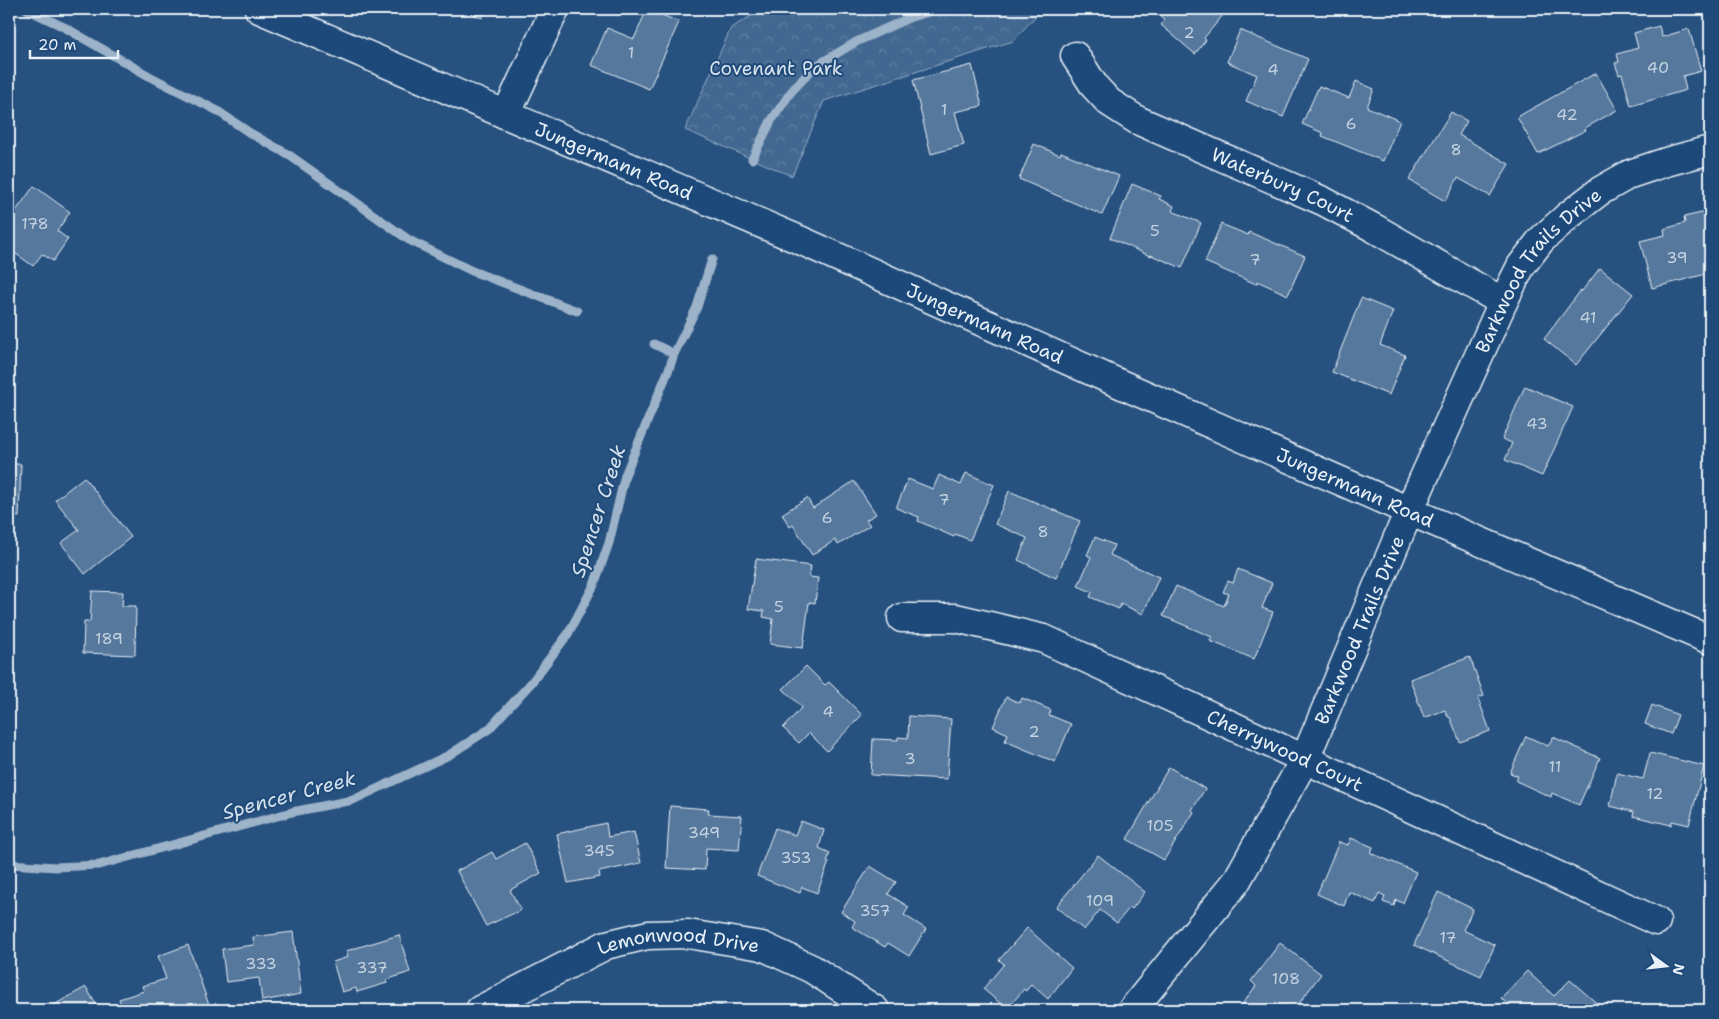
<svg xmlns="http://www.w3.org/2000/svg" width="1719" height="1019" font-family="'Shantell Sans',sans-serif">
	<defs>
		<pattern id="forest-crowns" width="20" height="18" patternUnits="userSpaceOnUse" patternTransform="scale(1.25)"><rect width="20" height="18" fill="#436891"/><path d="M2 6a3 3 0 1 1 6 0M12 15a3 3 0 1 1 6 0" fill="none" stroke="#5e7ea1"/></pattern>
	</defs>
	<rect width="100%" height="100%" fill="#27517f"/>
	<filter id="ink" filterUnits="userSpaceOnUse"><feTurbulence type="fractalNoise" baseFrequency=".02" numOctaves="2"/><feDisplacementMap in="SourceGraphic" scale="10" xChannelSelector="R" yChannelSelector="G"/><feConvolveMatrix kernelMatrix="1 2 1 2 8 2 1 2 1" color-interpolation-filters="sRGB"/></filter>
	<g filter="url(#ink)">
		<!-- forest -->
		<path fill="url(#forest-crowns)" stroke="#96acc4" d="M763,9h279l-29,32 -189,60 -32,75 -107,-46 46,-102z"/>
		<g fill="none" stroke-linecap="round" stroke-linejoin="round">
			<!-- stream -->
			<path stroke="#9db3c9" stroke-width="9" d="M26,9l38,18 85,49 67,34 34,23 39,22 120,85 63,31 105,40
				M752,159l19,-38 20,-29 23,-25 42,-25 55,-25 28,-8
				M654,344l20,10
				M9,864l47,3 43,-2 193,-53 61,-12 96,-45 40,-26 42,-46 37,-49 26,-49 15,-42 16,-68 44,-106 5,-15 23,-47 15,-48"/>
		</g>
		<!-- building -->
		<path fill="#57789d" stroke="#e8f1f8" d="M461,9h25l-4,9z
			M647,9l32,13 -30,67 -58,-24 16,-37 27,11z
			M1152,9h76l-24,29 2,2 -11,14 -34,-29 4,-5z
			M1659,26l3,11 27,-8 12,42 -18,5 3,14 -55,16 -9,-32 -3,1 -4,-12 4,-1 -2,-8 21,-6 -4,-15z
			M1240,30l68,29 -25,58 -37,-16 11,-26 -30,-13z
			M972,65l10,41 -27,6 9,33 -33,9 -18,-74z
			M1596,73l21,37 -32,18 1,2 -48,24 -21,-37z
			M1356,81l18,8 -7,18 33,14 -17,40 -61,-25 1,-3 -21,-9 17,-38 30,12z
			M1451,112l16,9 -8,14 50,29 -19,32 -32,-18 -13,23 -36,-21z
			M1034,144l26,11 1,-3 58,24 -17,39 -83,-36z
			M1132,184l29,12 -2,3 15,7 -2,5 29,12 -19,45 -31,-13 -1,1 -40,-18z
			M34,186l36,26 -13,19 11,8 -15,22 -11,-7 -9,12 -21,-15 -3,3v-42l4,3z
			M1710,211v62l-58,15 -12,-47 25,-6 -1,-6 21,-6 -1,-6z
			M1221,224l27,11 1,-3 56,24 -17,39 -31,-14 -1,3 -51,-22z
			M1600,268l33,26 -57,71 -32,-26 37,-49 1,1z
			M1361,298l32,13 -13,34 25,10 -16,40 -57,-23z
			M1525,386l48,21 -31,69 -37,-16 7,-17 -10,-4z
			M9,464h12l-2,53 -10,-1z
			M966,473l28,12 -24,55 -15,-6 -1,3 -36,-16 1,-4 -23,-9 12,-29 25,10 6,-14 22,10z
			M84,477l47,60 -46,37 -24,-31 18,-13 -24,-30z
			M854,481l22,33 -10,6 4,5 -32,20 -3,-5 -23,15 -19,-30 -3,2 -8,-13 25,-16 6,10z
			M1009,491l71,30 -24,57 -38,-18 9,-22 -32,-14z
			M1095,537l19,8 -4,10 49,22 -16,37 -22,-10 -2,5 -29,-12 2,-5 -14,-6 13,-29 -4,-2z
			M756,559l55,7 -2,11 9,1 -3,25 -6,-1 -6,46 -33,-4 3,-25 -10,-2 1,-6 -16,-2z
			M1238,569l34,14 -10,25 11,4 -19,47 -44,-18 2,-4 -49,-21 13,-30 48,20 5,-12 -6,-2 5,-11 5,2z
			M92,591l31,1 -1,14h14l-1,49 -52,-2 1,-31h6z
			M1470,657l14,39 -6,2 12,33 -30,11 -10,-25h-2l-3,-7 -21,8 -14,-39z
			M806,666l19,19 4,-3 33,33 -35,36 -18,-18 -10,10 -16,-15 19,-21 -19,-18z
			M1006,697l14,6 2,-5 29,12 -2,5 22,9 -16,38 -50,-21 3,-7 -15,-7z
			M1652,705l26,10 -7,19 -26,-10z
			M909,716l42,3 -4,60 -76,-4 2,-36 25,1v-3l10,1z
			M1526,736l22,10 5,-9 47,21 -21,47 -27,-12 -1,4 -35,-16 2,-5 -8,-3z
			M1650,753l54,13 -15,59 -17,-4 -1,4 -38,-9 1,-4 -24,-6 7,-33 26,6z
			M1169,767l36,22 -13,21 2,2 -30,48 -37,-21z
			M670,806l39,3 -1,5 34,2 -3,34 -33,-2 -1,22 -39,-2z
			M801,821l23,9 -5,18 11,5 -3,9h2l-12,31 -15,-6 -2,6 -43,-17 18,-48 20,7z
			M606,823l2,14 26,-5 7,31 -42,9 1,5 -32,6 -11,-49z
			M1351,838l22,9 -2,6 45,19 -13,31 -7,-3 -2,6 -11,-4 2,-6 -6,-3 -4,10 -26,-11 -5,14 -27,-12 22,-52 9,3z
			M525,843l16,30 -31,17 11,20 -35,16 -29,-55 35,-19 4,7z
			M1098,855l47,37 -13,17 -2,-2 -13,16 -17,-13 -16,20 -28,-23z
			M870,866l26,16 -8,12 21,13 -5,8 22,14 -17,27 -21,-13 -3,4 -33,-20 3,-6 -14,-9z
			M1438,892l35,17 -10,21 32,15 -14,31 -67,-31z
			M1027,928l45,40 -24,31 -17,-15 -5,7 -2,-2 -17,20 -24,-20 21,-25 -5,-4z
			M293,932l8,62 -39,7 -3,-23 -33,4 -4,-33 32,-4 -1,-8z
			M399,935l11,37 -24,8 1,3 -30,9 -1,-4 -14,4 -9,-30 15,-5 -2,-6z
			M1280,943l41,31 -27,36h-6l-7,-5 -5,5h-34l-3,-2 17,-22 -5,-5z
			M188,945l22,63 -8,2h-79l-4,-11 25,-8 -2,-5 24,-7 -8,-23z
			M1527,971l27,25 16,-16 30,26 -4,4h-82l-13,-12z
			M86,987l13,23h-45l-2,-4z
			M717,1004l15,6h-17z"/>
		<g fill="none" stroke-linecap="round" stroke-linejoin="round">
			<!-- minor casing -->
			<g stroke="#e8f1f8" stroke-width="31">
				<g id="minor">
					<path id="s1" d="M1075,56l20,31 14,15 28,18 186,81 51,27 129,74"/>
					<path d="M506,115l49,-106"/>
					<path id="s2" d="M902,618h54l88,21 612,282"/>
					<path id="s3" d="M480,1010l126,-65 42,-10 40,-1 74,12 50,23 63,41"/>
					<path id="s4" d="M1132,1010l104,-128 69,-123 104,-248 94,-209 18,-36 20,-26 28,-25 31,-24 30,-17 36,-12 44,-12"/>
				</g>
			</g>
			<!-- major casing -->
			<g stroke="#e8f1f8" stroke-width="31">
				<g id="major">
					<path id="s5" d="M259,9l543,232 325,146 282,124 301,129"/>
				</g>
			</g>
			<!-- minor -->
			<use href="#minor" stroke="#1f4a7a" stroke-width="28"/>
			<!-- major -->
			<use href="#major" stroke="#1f4a7a" stroke-width="28"/>
		</g>
	</g>
	<g text-anchor="middle" dominant-baseline="central" stroke-width="4" stroke-linejoin="round" paint-order="stroke">
		<!-- number labels -->
		<g font-size="16" fill="#c4d3e1">
			<text x="1189" y="32">2</text>
			<text x="631" y="52">1</text>
			<text x="1658" y="67">40</text>
			<text x="1273" y="69">4</text>
			<text x="944" y="109">1</text>
			<text x="1567" y="114">42</text>
			<text x="1351" y="123">6</text>
			<text x="1456" y="149">8</text>
			<text x="35" y="223">178</text>
			<text x="1155" y="230">5</text>
			<text x="1677" y="257">39</text>
			<text x="1255" y="259">7</text>
			<text x="1588" y="317">41</text>
			<text x="1537" y="423">43</text>
			<text x="944" y="499">7</text>
			<text x="827" y="517">6</text>
			<text x="1043" y="531">8</text>
			<text x="779" y="606">5</text>
			<text x="109" y="638">189</text>
			<text x="828" y="711">4</text>
			<text x="1034" y="731">2</text>
			<text x="910" y="758">3</text>
			<text x="1555" y="766">11</text>
			<text x="1655" y="793">12</text>
			<text x="1160" y="825">105</text>
			<text x="704" y="832">349</text>
			<text x="599" y="850">345</text>
			<text x="796" y="857">353</text>
			<text x="1100" y="900">109</text>
			<text x="875" y="910">357</text>
			<text x="1448" y="937">17</text>
			<text x="261" y="963">333</text>
			<text x="372" y="967">337</text>
			<text x="1286" y="978">108</text>
		</g>
		<!-- park labels -->
		<g font-size="19" fill="#d8e3ee" stroke="#1f4a7a">
			<text x="776" y="68">Covenant Park</text>
		</g>
		<!-- street labels -->
		<g font-size="19" fill="#e8f1f8" stroke="#1f4a7a">
			<text stroke="none"><textPath href="#s5" startOffset="386">Jungermann Road</textPath></text>
			<text stroke="none"><textPath href="#s1" startOffset="250">Waterbury Court</textPath></text>
			<text stroke="none"><textPath href="#s4" startOffset="851">Barkwood Trails Drive</textPath></text>
			<text stroke="none"><textPath href="#s5" startOffset="791">Jungermann Road</textPath></text>
			<text stroke="none"><textPath href="#s5" startOffset="1196">Jungermann Road</textPath></text>
			<text stroke="none"><textPath href="#s4" startOffset="446">Barkwood Trails Drive</textPath></text>
			<text stroke="none"><textPath href="#s2" startOffset="410">Cherrywood Court</textPath></text>
			<text stroke="none"><textPath href="#s3" startOffset="215">Lemonwood Drive</textPath></text>
		</g>
		<!-- water labels -->
		<g font-size="20" font-style="italic" fill="#d5e2ec" stroke="#1f4a7a">
			<text transform="translate(598 511) rotate(-72)">Spencer Creek</text>
			<text transform="translate(289 795) rotate(-15)">Spencer Creek</text>
		</g>
	</g>
	<!-- margin -->
	<rect width="1719" height="1019" fill="none" stroke="#1f4a7a" stroke-width="30"/>
	<rect x="15" y="15" width="1689" height="989" fill="none" stroke="#e8f1f8" stroke-width="2" filter="url(#ink)"/>
	<!-- north arrow -->
	<g transform="translate(1666 966) rotate(105)" stroke="#1f4a7a" stroke-width="4" paint-order="stroke">
	<path d="M0-4L9 19L0 12L-9 19Z" fill="#e8f1f8"/>
	<text y="-8" font-size="14" font-weight="bold" text-anchor="middle" fill="#e8f1f8">N</text>
	</g>
	<!-- scale -->
	<path d="M30 50v8h88v-8" fill="none" stroke="#e8f1f8" stroke-width="2.5"/>
	<text x="38" y="50" font-size="15" fill="#e8f1f8" stroke="#1f4a7a" stroke-width="4" paint-order="stroke">20 m</text>
</svg>
